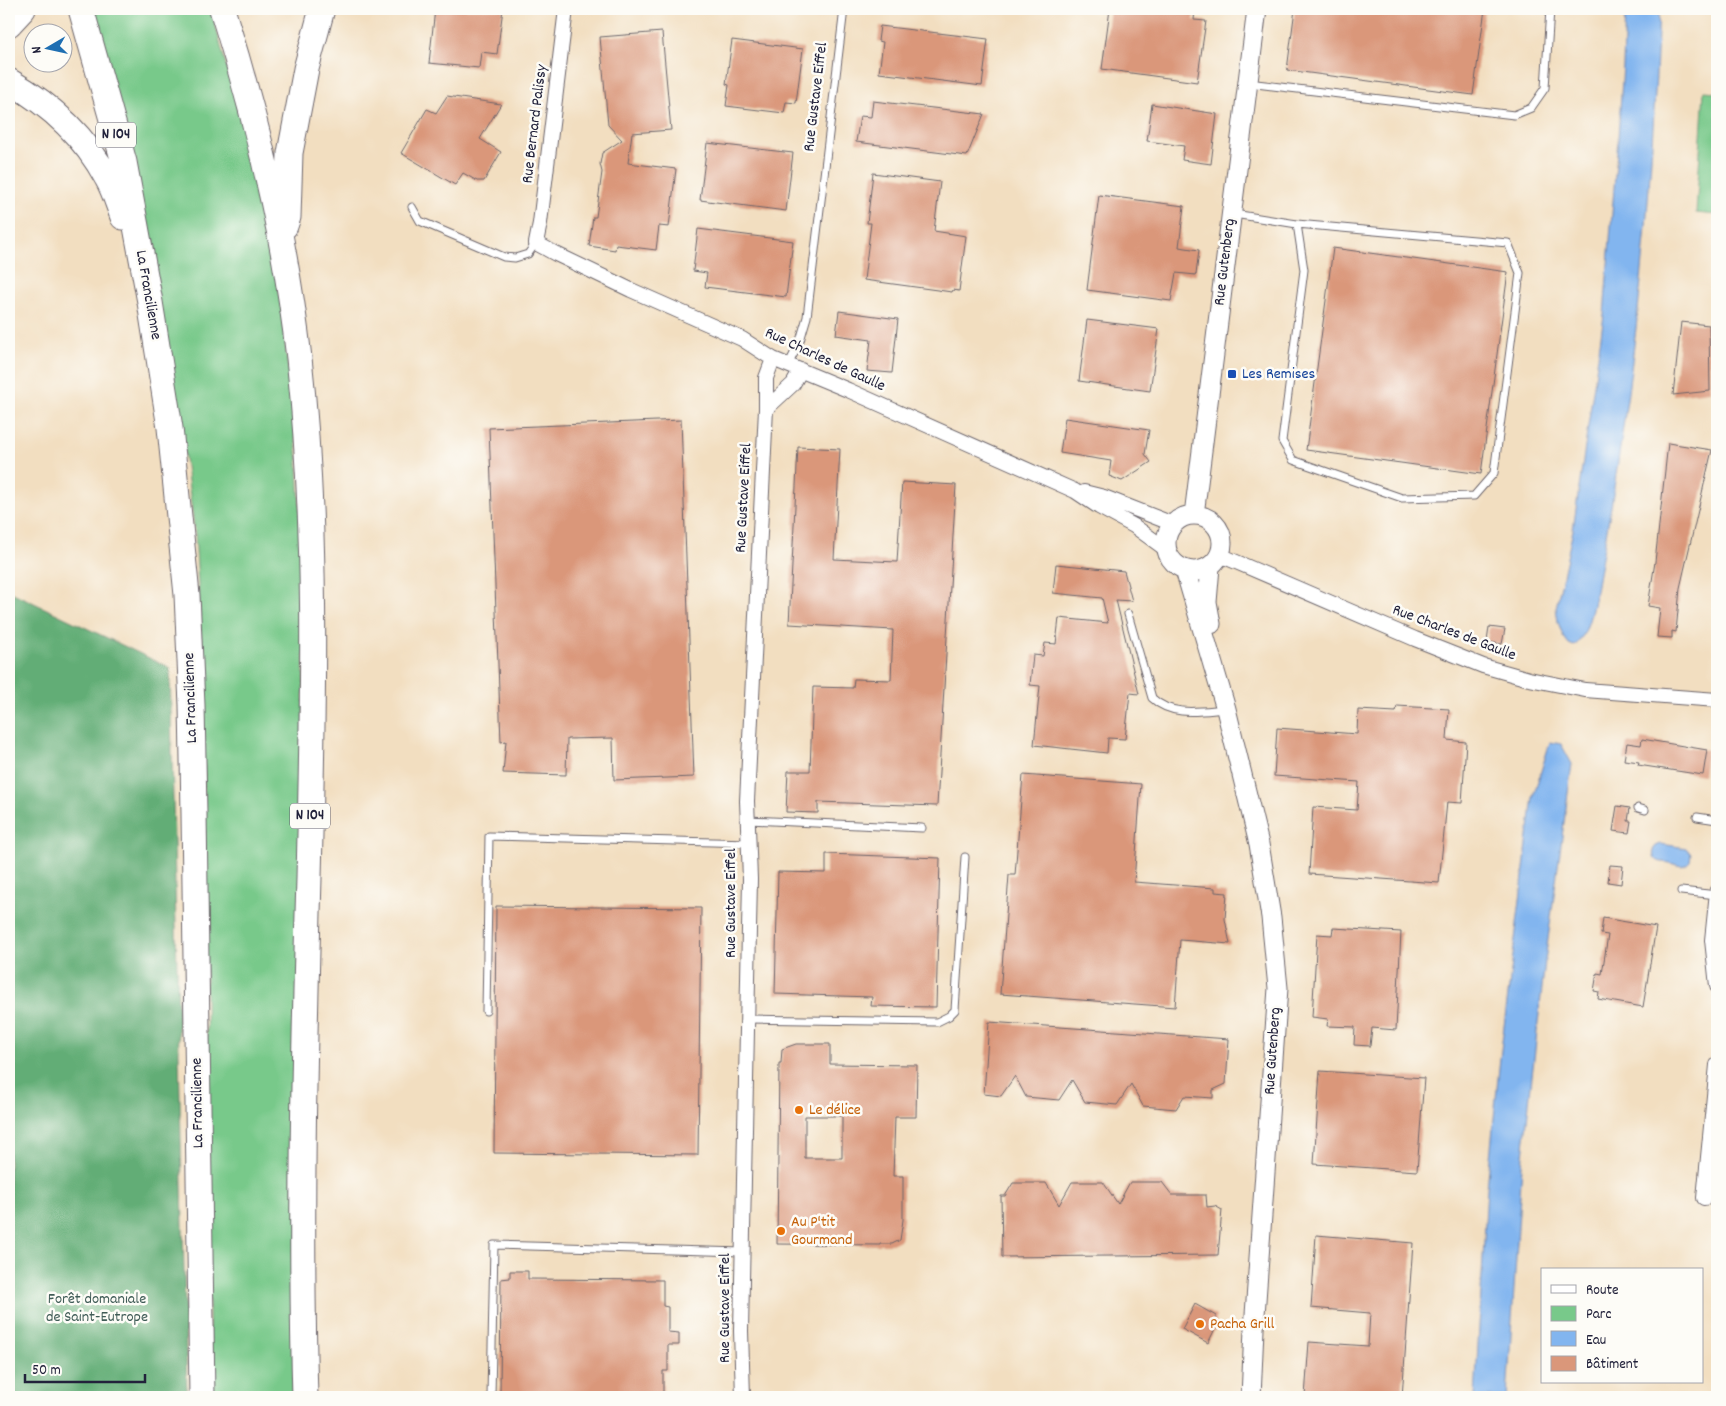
<svg xmlns="http://www.w3.org/2000/svg" width="1726" height="1406" font-family="Dekko,sans-serif">
	<rect width="100%" height="100%" fill="#fdfcf7"/>
	<filter id="ink" filterUnits="userSpaceOnUse"><feTurbulence type="fractalNoise" baseFrequency=".02" numOctaves="2"/><feDisplacementMap in="SourceGraphic" scale="10" xChannelSelector="R" yChannelSelector="G"/><feConvolveMatrix kernelMatrix="1 2 1 2 8 2 1 2 1" color-interpolation-filters="sRGB"/></filter>
	<filter id="wash" filterUnits="userSpaceOnUse"><feTurbulence type="fractalNoise" baseFrequency=".0096" numOctaves="4" result="noise"/><feDisplacementMap in="SourceGraphic" scale="20" xChannelSelector="R" yChannelSelector="G"/><feGaussianBlur stdDeviation="1.12" result="paint"/><feColorMatrix in="noise" values="0 0 0 0 0 0 0 0 0 0 0 0 0 0 0 0 0 1.4 0 .05"/><feComposite in="paint" operator="in"/></filter>
	<g filter="url(#wash)">
		<rect width="100%" height="100%" fill="#f2dec0"/>
		<!-- green -->
		<path fill="#78c98a" stroke="#4d7662" d="M91,9h120l53,199 17,98 17,153 6,171 -7,767h-87l-7,-729 -8,-135 -12,-90z
			M1704,91l13,1v123l-21,-2z"/>
		<!-- forest -->
		<path fill="#62ad76" stroke="#426858" d="M9,591l161,77 17,729h-178z"/>
		<!-- water -->
		<path fill="#82b5ef" stroke="#526c95" d="M1625,9h34c-6,145 -16,289 -38,432 -6,43 -13,85 -21,127 -4,19 -9,67 -26,78l-5,-2 -6,-8 -5,-14 -2,-14 17,-78 31,-215 14,-177 5,-72z
			M1550,742l11,2 11,20 -27,197 -23,204 -15,232h-32l12,-209 13,-130 33,-261z
			M1661,844l25,4 5,6 -1,7c-7,8 -11,4 -20,2 -7,-2 -11,1 -16,-6l-1,-7 3,-4z"/>
		<g id="blocks">
			<!-- building -->
			<path fill="#da977a" fill-rule="evenodd" d="M435,9h68l-6,45 -16,-2 -2,16 -50,-5z
				M1110,9h85l-1,11 12,1 -9,61 -95,-13z
				M1295,9h190l-12,86 -186,-25z
				M880,26l108,13 -6,47 -103,-13 4,-31 -5,-1z
				M662,32l9,98 -39,3 -4,30 48,6 -7,58 -10,-1 -3,24 -40,-5 -1,5 -26,-4 4,-29h3l6,-45 -2,-8 2,-11 20,-13 -14,-15 -8,-88z
				M732,40l71,9 -7,54 -10,-1 -2,11 -58,-7 3,-21 -3,-1z
				M447,96l54,8 -21,35 21,13 -17,29h-7l-14,-8 -8,12 -54,-32 26,-44 9,4z
				M873,101l111,13 -17,42 -111,-14 4,-26 11,1z
				M1152,104l65,10 -6,50 -29,-4 2,-14 -37,-5z
				M707,143l86,10 -7,58 -86,-11z
				M873,173l67,9 -6,49 32,5 -7,55 -6,-1 -1,2 -88,-12 7,-57h-4z
				M1099,195l85,11 -5,41 20,3 -3,25 -20,-2 -5,28 -84,-11z
				M698,229l95,12 -7,56 -81,-10 2,-14 -14,-2z
				M1333,248l175,24 -27,202 -175,-24z
				M839,311l59,8 -6,54 -25,-2 4,-31 -35,-5z
				M1087,320l72,9 -9,62 -71,-10z
				M1681,322l28,3 1,66 -37,4z
				M1065,418l84,12 -4,24 6,8 -29,19 -13,-5 2,-15 -51,-8z
				M681,420l13,357 -80,3 -1,-42 -46,1 -1,36 -63,-2 3,-32 -5,1 -12,-314z
				M1668,443l44,7 -32,138 -4,44 -4,-1v7l-15,-1 3,-29 -12,-2 7,-44z
				M798,447l42,2 -6,110 63,3 5,-80 54,3 -19,321 -119,-4v11l-32,-1 2,-41h22l3,-84 40,1 1,-9 37,1 2,-50 -104,-6z
				M1056,564l68,7 8,30 -16,-1 23,94 -9,-1 -5,46 -17,-1 -1,15 -73,-8 6,-59 -10,-1 3,-30 10,1 2,-13 11,1 3,-26 49,5 -6,-25 -49,-5z
				M1489,627l16,2 -3,15 -15,-2z
				M1397,706l52,3 -2,31 19,2 -4,61 -15,-1 -8,81 -130,-9 4,-67 44,3 2,-28 -85,-6 3,-48 80,6 1,-24 38,2z
				M1642,739l65,11 -4,25 -65,-10 1,-3 -15,-2 3,-17 14,2z
				M1023,775l118,9 -7,98 81,6v4l12,1 -2,26 5,25 -50,-4 -5,67 -175,-13 9,-119h6z
				M1617,806l13,2 -2,13h3l-2,12 -16,-2z
				M826,854l114,4 -4,149 -65,-1 1,-9 -97,-3 3,-122 48,1z
				M1610,865l13,1 -2,18 -13,-2z
				M496,906l205,2 -3,247 -204,-2z
				M1603,918l53,9 -13,80 -45,-8 1,-7 -5,-1 3,-18 5,1 6,-39 -7,-1z
				M1333,928l68,4 -5,98 -24,-2 -2,18 -16,-1 1,-18 -28,-1 1,-7 -16,-2 5,-83 15,1z
				M989,1022l240,17 -3,45 -13,6v8l-29,-2 -8,13 -33,-3 -12,-22 -14,21 -32,-3 -13,-22 -13,20 -33,-3 -11,-21 -14,20 -17,-2z
				M796,1044h34v20l87,1 -1,52h-21l-2,59h10v44l-3,20 -8,4h-12v1l-103,-1 2,-181h2l1,-14zM805,1116h37v42h-37z
				M1320,1071l104,7 -7,93 -103,-7z
				M1072,1182h31l15,22 12,-22h32l10,13h34l1,12 8,-1 7,4 -4,45 -216,2 -1,-61h4l8,-13h33l13,22z
				M1316,1235l97,8 -11,154h-97l4,-55 59,4 2,-33 -59,-5z
				M510,1271h18v8l135,1v26l5,1v25l11,1v12h-11v26h-5v26l-163,-1 1,-117 9,-1z
				M1195,1304l21,12v11l-8,16 -26,-14z"/>
		</g>
	</g>
	<g filter="url(#ink)">
		<use href="#blocks" fill-opacity="0" stroke="#6b646a" stroke-width="1"/>
		<g fill="none" stroke-linecap="round" stroke-linejoin="round">
			<!-- lane casing -->
			<g stroke="#6b646a" stroke-width="9">
				<path id="lane" d="M1248,83l266,32 17,-7 14,-20 5,-79
					M412,207l8,14 84,36 11,1 13,-4 8,-11
					M1234,214l63,10 211,19 12,30 -26,200 -20,23 -72,2 -109,-38 -11,-19 22,-171 -7,-46
					M788,365l11,-21 8,-27 37,-308
					M1128,614l24,84c20,19 48,13 73,11
					M1638,808l7,2
					M1697,817l20,3
					M748,820l174,8
					M1681,891l36,4
					M486,1011l3,-175 260,7
					M747,1019l190,3 12,-6 6,-6 10,-153
					M491,1397l3,-152 249,7"/>
			</g>
			<!-- street casing -->
			<g stroke="#6b646a" stroke-width="16">
				<path id="street" d="M566,9l-26,214 -4,20 20,11 75,36 111,49 31,20 75,31 227,101 24,16 35,19 33,24
					M766,409l27,-25 8,-14
					M1084,492l20,5 69,27
					M1220,555l195,84 68,27 46,13 56,11 132,10
					M1717,892l-5,48 5,46
					M1704,1198l13,-133
					M743,1397l-2,-66 9,-452 -3,-78 19,-392v-31l7,-19"/>
			</g>
			<!-- secondary casing -->
			<g stroke="#6b646a" stroke-width="21">
				<path id="secondary" d="M1166 543a28 28 0 1 1 56 0a28 28 0 1 1-56 0Z
					M1194,515l63,-506
					M1210,567l-3,35 4,22
					M1185,570l41,139 33,135 12,73 7,71 -24,341 -3,68"/>
			</g>
			<!-- highway casing -->
			<g stroke="#6b646a" stroke-width="27">
				<path id="highway" d="M81,9l43,153 26,140 20,126 17,167 5,110 2,108 8,584
					M222,9c35,111 64,234 77,349 19,173 14,346 10,520 -5,173 -9,346 -4,519
					M9,24l14,-15
					M9,81c42,24 75,54 98,97 7,12 11,26 16,39
					M285,226l3,-9 2,-64 16,-84 16,-60"/>
			</g>
			<!-- lane -->
			<use href="#lane" stroke="#fff" stroke-width="7"/>
			<!-- street -->
			<use href="#street" stroke="#fff" stroke-width="14"/>
			<!-- secondary -->
			<use href="#secondary" stroke="#fff" stroke-width="19"/>
			<!-- highway -->
			<use href="#highway" stroke="#fff" stroke-width="25"/>
		</g>
	</g>
	<!-- markers -->
	<rect fill="#1a4fb4" stroke="#fdfcf7" stroke-width="2" x="1227" y="369" width="10" height="10" rx="2.5"/>
	<g fill="#e8710a" stroke="#fdfcf7" stroke-width="2">
		<circle cx="799" cy="1110" r="5"/>
		<circle cx="781" cy="1231" r="5"/>
		<circle cx="1200" cy="1324" r="5"/>
	</g>
	<g text-anchor="middle" dominant-baseline="central" stroke-width="5" stroke-linejoin="round" paint-order="stroke">
		<!-- shield labels -->
		<g fill="#fdfcf7" stroke="#646373" stroke-width="1">
			<rect x="96" y="122.5" width="40" height="25" rx="4"/>
			<rect x="290" y="803.5" width="40" height="25" rx="4"/>
		</g>
		<g font-size="15" font-weight="bold" fill="#22223b">
			<text x="116" y="135">N 104</text>
			<text x="310" y="816">N 104</text>
		</g>
		<!-- street labels -->
		<g font-size="16" fill="#22223b" stroke="#fdfcf7">
			<text transform="translate(816 97) rotate(-83)">Rue Gustave Eiffel</text>
			<text transform="translate(535 124) rotate(-83)">Rue Bernard Palissy</text>
			<text transform="translate(1225 262) rotate(-83)">Rue Gutenberg</text>
			<text transform="translate(148 295) rotate(80)">La Francilienne</text>
			<text transform="translate(825 360) rotate(25)">Rue Charles de Gaulle</text>
			<text transform="translate(744 498) rotate(-87)">Rue Gustave Eiffel</text>
			<text transform="translate(1454 633) rotate(21)">Rue Charles de Gaulle</text>
			<text transform="translate(191 698) rotate(-92)">La Francilienne</text>
			<text transform="translate(731 903) rotate(-90)">Rue Gustave Eiffel</text>
			<text transform="translate(1273 1051) rotate(-86)">Rue Gutenberg</text>
			<text transform="translate(198 1103) rotate(-91)">La Francilienne</text>
			<text transform="translate(725 1308) rotate(-90)">Rue Gustave Eiffel</text>
		</g>
		<!-- transit labels -->
		<g font-size="16" fill="#164399" stroke="#fdfcf7" text-anchor="start">
			<text x="1242" y="374">Les Remises</text>
		</g>
		<!-- food labels -->
		<g font-size="16" fill="#c56008" stroke="#fdfcf7" text-anchor="start">
			<text x="809" y="1110">Le délice</text>
			<text x="791" y="1222">Au P'tit<tspan x="791" dy="18">Gourmand</tspan></text>
			<text x="1210" y="1324">Pacha Grill</text>
		</g>
		<!-- park labels -->
		<g font-size="16" fill="#405c57" stroke="#fdfcf7">
			<text x="97" y="1299">Forêt domaniale<tspan x="97" dy="18">de Saint-Eutrope</tspan></text>
		</g>
	</g>
	<!-- margin -->
	<rect width="1726" height="1406" fill="none" stroke="#fdfcf7" stroke-width="30"/>
	<!-- legend -->
	<rect x="1541" y="1268" width="162" height="115" fill="#fdfcf7" stroke="#a5a5ac"/>
	<rect x="1551" y="1285" width="25" height="8" fill="#ffffff" stroke="#a5a5ac"/>
	<text x="1586" y="1294" font-size="15" fill="#22223b">Route</text>
	<rect x="1551" y="1306" width="25" height="15" fill="#78c98a" stroke="#a5a5ac"/>
	<text x="1586" y="1318" font-size="15" fill="#22223b">Parc</text>
	<rect x="1551" y="1331" width="25" height="15" fill="#82b5ef" stroke="#a5a5ac"/>
	<text x="1586" y="1344" font-size="15" fill="#22223b">Eau</text>
	<rect x="1551" y="1356" width="25" height="15" fill="#da977a" stroke="#a5a5ac"/>
	<text x="1586" y="1368" font-size="15" fill="#22223b">Bâtiment</text>
	<!-- north arrow -->
	<g transform="translate(48 48) rotate(261)"><circle r="24" fill="#fdfcf7" stroke="#a5a5ac"/>
	<path d="M0-4L9 19L0 12L-9 19Z" fill="#1f6fb2"/>
	<text y="-8" font-size="14" font-weight="bold" text-anchor="middle" fill="#22223b">N</text>
	</g>
	<!-- scale -->
	<path d="M25 1374v8h120v-8" fill="none" stroke="#22223b" stroke-width="2.5"/>
	<text x="32" y="1374" font-size="15" fill="#22223b" stroke="#fdfcf7" stroke-width="4" paint-order="stroke">50 m</text>
</svg>
